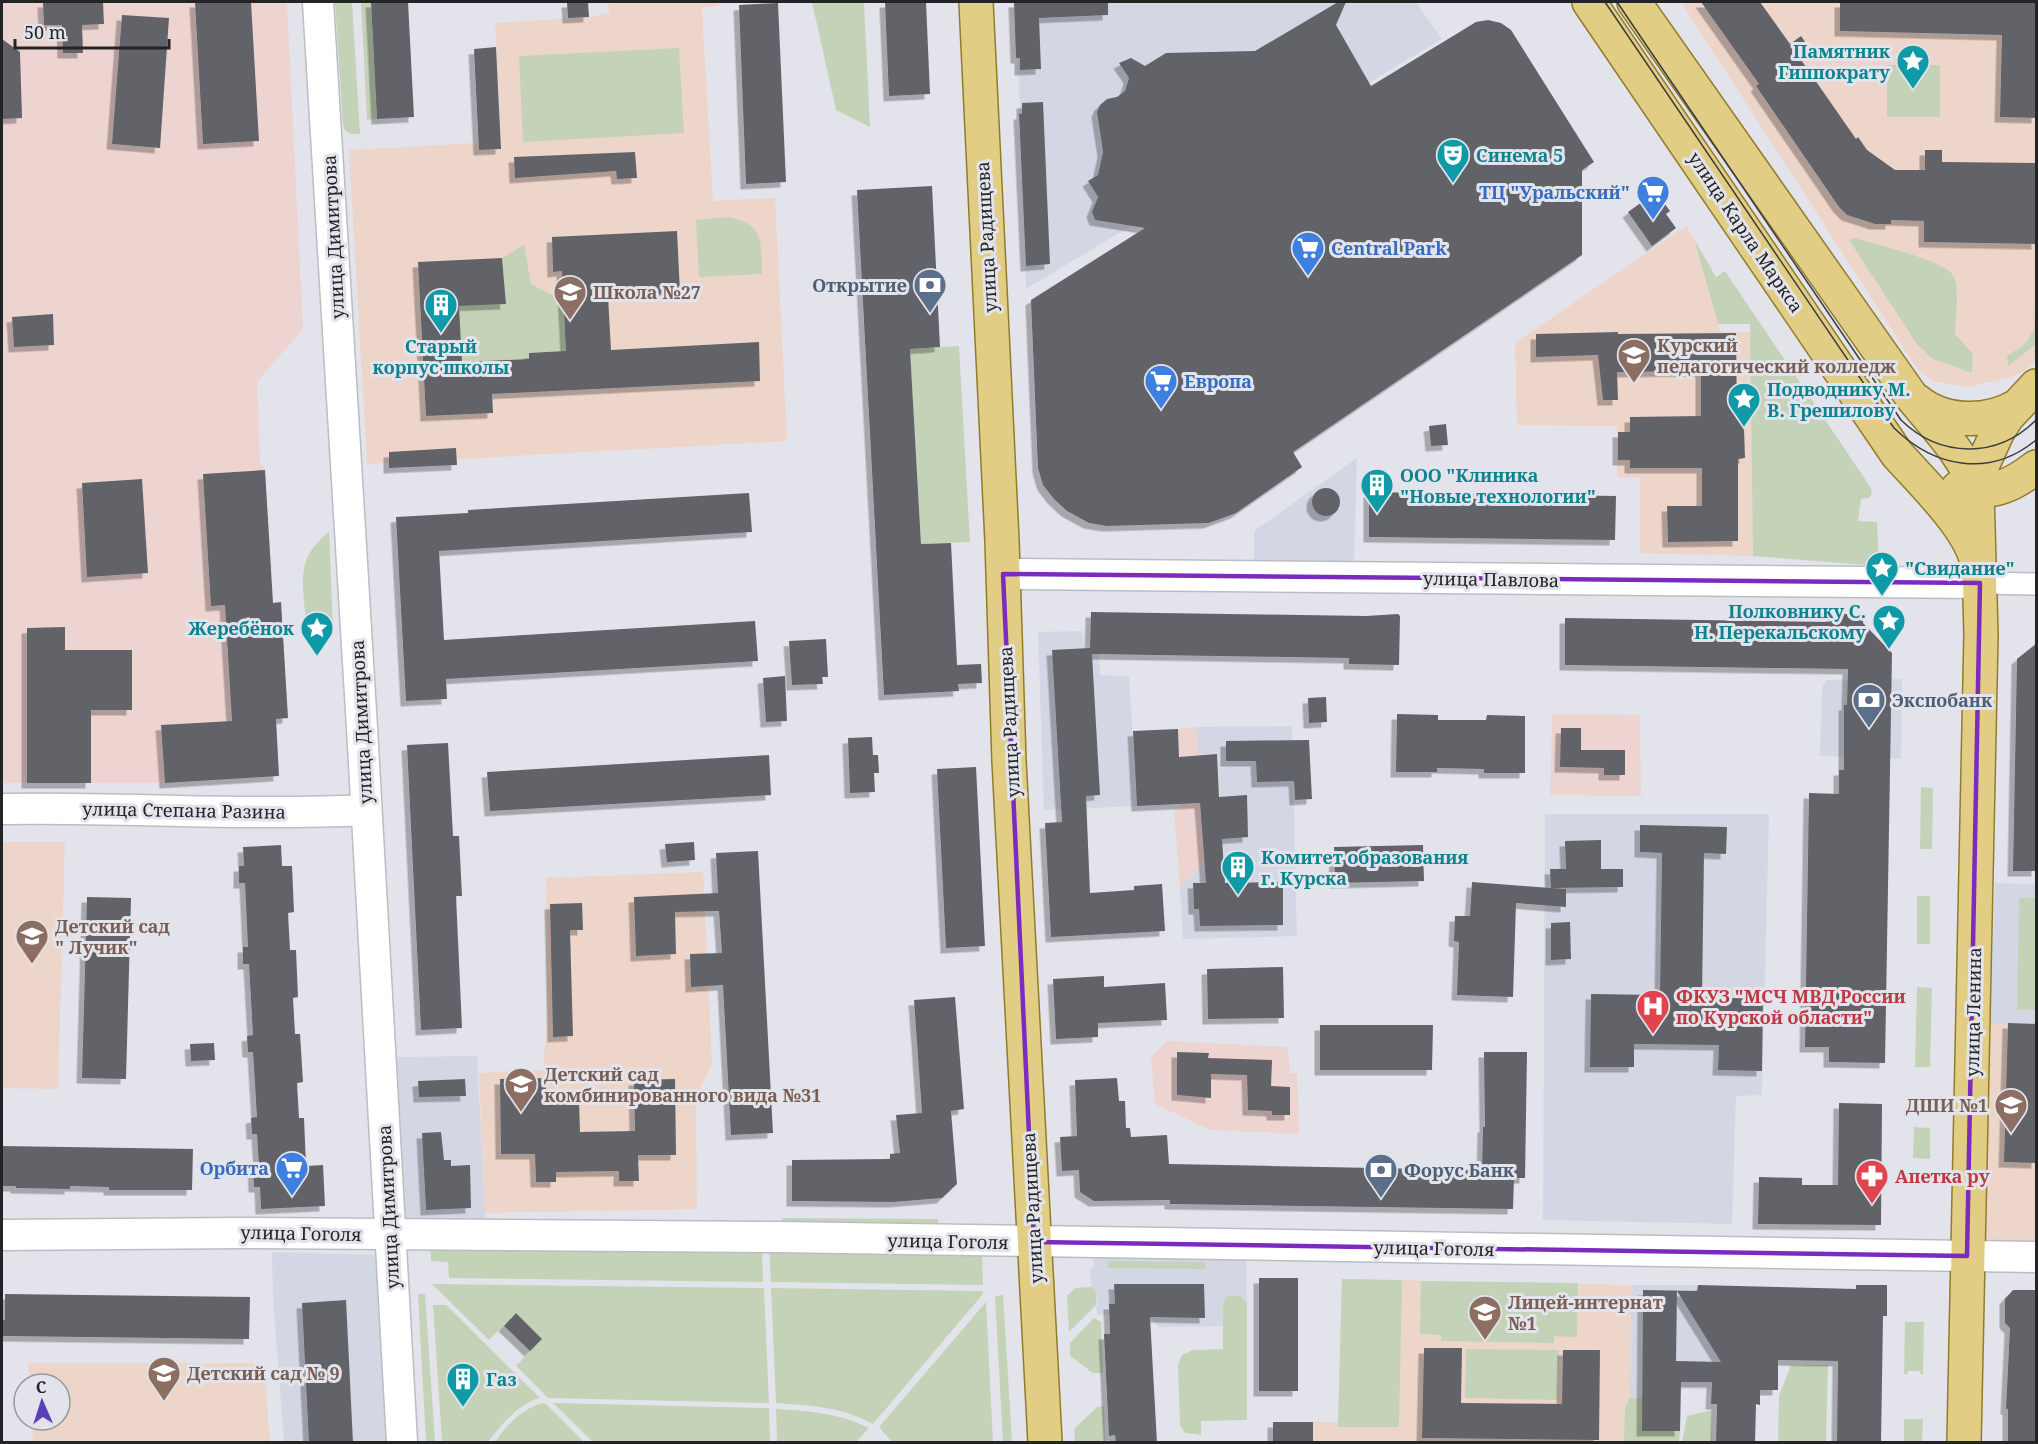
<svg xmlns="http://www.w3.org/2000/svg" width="2038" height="1444" font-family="'Noto Serif',serif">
	<defs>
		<filter id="shadow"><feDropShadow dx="-5.5" dy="5.5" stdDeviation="0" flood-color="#0004"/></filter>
	</defs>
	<rect width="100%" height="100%" fill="#e3e4eb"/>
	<!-- built -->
	<path fill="#d3d7e4" d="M1016,2h400l26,37 -416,250z
		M1357,458l-3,107 -100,-1v-33z
		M1082,631l2,17h8l7,6 1,21 29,1 8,130 -93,4 -6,-178z
		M1902,679l-1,80 -81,-3 2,-68 4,-8z
		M1292,726l5,210 -114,3 -3,-52 24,-24 20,-1 -7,-108 -20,1v-28z
		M1545,814h224l-7,281 -26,1 -4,128 -189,-4z
		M1995,883l41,1v140l-46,-1z
		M477,1056l9,171 -81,-2 -8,-168z
		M272,1252l110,3 8,187h-106l-11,-143z
		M1093,1254l153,1 1,48 -7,-7 -17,6v24l-64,1 -9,-10 -24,-4 -29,2 -1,-23 -5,-5 -1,-19 4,-1z
		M1631,1285h67l-1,38 13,21 37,46 -66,-1 -1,41 -50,-32z"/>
	<!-- industrial -->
	<path fill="#eed4d1" d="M2,2h285l16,327 -46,53 3,80 5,8 8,132h8l7,116 -12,1 3,57 -114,7h-163z
		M1552,714l88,1 1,81 -91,-1z
		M1197,727l1,28 19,-1 7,108 -20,1 -24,24 -6,-76 8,-7 -4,-75z
		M1167,1041l121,6 2,26h7l2,61 -89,-4 -55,-26 -4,-46z"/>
	<!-- education -->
	<path fill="#edd5ca" d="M608,2h111v4l-17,1v3l11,191 62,-3 12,243 -420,23 -18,-314 130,-7v7l22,-1 -6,-126 94,-6 20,-4z
		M1681,2h355v359l-13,11 -11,5 -44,10 -36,-6 -15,-12z
		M1686,226l8,13 26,93h31l2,224 -113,-3v-75l-23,-1v-51l-100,-1 -2,-82z
		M2,842h63l-7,247 -56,-1z
		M703,872l9,191 -16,34 1,112 -212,4 -6,-140 64,-3 4,-49 -1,-143z
		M1990,1023l46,1v220l-53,-1z
		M1342,1279l289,6 -1,113h12l37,44h-406v-20h65z
		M28,1363h236l6,79h-237l-1,-22h28v-36h-30z"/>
	<!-- green -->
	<path fill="#c4d3b7" d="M335,2h17l8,132c-9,0 -15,0 -17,-9z
		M361,2h10l6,117 -10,1z
		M812,2h52l6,125 -34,-17z
		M679,48l5,85 -161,9 -4,-86z
		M1887,65h53v52h-53z
		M729,217c36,8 32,26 33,57l-63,3 -3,-57z
		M1854,238c20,6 94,23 100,39 6,14 1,42 1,57l18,20 -1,19 -39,-14 -16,-15 -68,-104z
		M1694,239l22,38 9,-6 146,217 1,6 -3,4 -8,1 -3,22 19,1 2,44 -126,-10 -3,-232h-32z
		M524,245l7,39 33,17 2,50 -37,8 -67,3 -3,-56 47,-3 -4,-45z
		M2036,274v70l-28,22 -1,-10 17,-11 10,-15z
		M959,346l11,196 -49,2 -11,-195z
		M329,531l4,99 -26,2c-1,-20 -8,-53 -1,-71 4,-12 14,-21 23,-30z
		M1921,787l12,1 -1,61h-12z
		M1917,896h13v48h-13z
		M2019,898h17v112h-19z
		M1917,987l15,1 -2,79h-15z
		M1914,1127l16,1v31l-17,-1z
		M782,1218l156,1v11l-156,-1z
		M430,1243l332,6 1,33 -314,-4 -1,-16 -17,-1z
		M769,1249l213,3 1,33 -212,-3z
		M1108,1261l98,1v7l-98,-1z
		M1342,1279l60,1 -3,147h-61z
		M1421,1281l157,2 -1,54 -23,-1v7l-113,-2v-6l-21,-1z
		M432,1284l332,4 5,115 -221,-5 -32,-32 26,-27 -26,-26 -27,27z
		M1091,1287l5,5v13l-27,27 -2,-36 8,-8z
		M771,1288l211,3 1,3 -110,130c-34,-18 -60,-18 -97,-21z
		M418,1294h7l10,148h-9z
		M1003,1295l9,147h-9l-8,-146z
		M1228,1296h12l7,7v117l-46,1v14l-16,-2 -5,-8 -2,-60 4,-10 11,-5 30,-1v-47z
		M986,1302l7,140h-101l-13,-15z
		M433,1305h13l94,93c-21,5 -40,28 -52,44h-46z
		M1094,1318l7,4 2,51h-10l-23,-17v-13z
		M1905,1322h19l-1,52h-3v-3h-12v3h-4z
		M1466,1349l93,1 -1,50 -93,-2z
		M1791,1365h37l-2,77h-48l1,-46z
		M1630,1398h12l38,33 -1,11h-55l1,-35z
		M545,1403l39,39h-89c10,-15 30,-37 50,-39z
		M553,1403l216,5 1,34h-177z
		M1104,1406l1,35h8v1h-38l-1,-13 23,-22z
		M776,1409c33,2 63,4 93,19l-13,14h-79z
		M1712,1410v32h-30l5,-26z
		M1904,1419h19l-1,23h-18z"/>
	<!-- building -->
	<path fill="#626369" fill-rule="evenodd" filter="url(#shadow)" d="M43,2h60l1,22 -22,1 1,28h-20l-1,-28h-18z
		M195,2h56l8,139 -56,3z
		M371,2h37l6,115 -37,2z
		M567,2h21l1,15 -21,1z
		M885,2h41l4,92 -41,2z
		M1014,2h94v13l-69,3 2,51 -21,1v-12h-4z
		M1338,2h8l-10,23 35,61 105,-64 12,-2 13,3 10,7 83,132 -12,8v85l-289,197 9,15 -66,46 -27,10 -102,3 -18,-3 -22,-12 -13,-12 -11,-14 -5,-17 -7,-168 114,-72 -50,-8 -3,-8 6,-15 -10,-16 10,-6 5,-23 -6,-40 3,-7 7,-6 10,-2 8,-6 4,-13 -10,-15 12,-5 14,8 21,-13 89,-2z
		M1701,2h59l30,42 11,-8 9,13 -11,8 57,82 2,-2 9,13 28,20h30v-20h17v12l95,1v81l-113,-2v-21l-33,-1v4h-16l-28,-9 -8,-8 -83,-121 3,-2z
		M1840,2h197v116l-37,-1 2,-82 -162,-4z
		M778,3l8,179 -40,2 -7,-179z
		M122,15l47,3 -9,130 -48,-4z
		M2,39l18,13 2,66 -20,1z
		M496,47l5,102 -22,1 -5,-101z
		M1043,102l7,162 -24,2 -7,-152h3v-11z
		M635,152l2,26 -20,1 -1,-8 -101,7 -1,-21z
		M932,186l8,161 -30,2 11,195 30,-1 6,122 24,-1 1,19 -24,1 1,7 -75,4 -27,-505z
		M1656,192l14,19 -4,3 10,14 -24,18 -24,-34z
		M677,231l3,62 -72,3 3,54 148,-8 1,39 -268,13 1,19 -67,3 -8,-154 84,-4 4,46 -47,2 3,56 67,-3v-6l37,-2 -4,-80 -9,1 -1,-35z
		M53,314l1,31 -40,2 -2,-30z
		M1618,332v2l118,-1 1,85 7,-1v11l1,30 -7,1v82l-70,1 -1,-36h35v-38h-72v-8h-12v-28h12v-15l71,-1v-45l-84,1 1,28h-15l-5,-45 -62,2v-23z
		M1446,424l2,21 -17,1 -2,-20z
		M456,448l1,17 -68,3v-16z
		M265,470l8,133 8,-1 7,116 -12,1 3,57 -114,7 -4,-58 71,-4 -7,-116 -14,1 -8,-132z
		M142,479l6,94 -61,4 -5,-94z
		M1312 502a14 14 0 1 1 28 0a14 14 0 1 1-28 0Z
		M1369,492l247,4 -1,44 -246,-3z
		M749,493l3,39 -313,19 5,89 311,-19 3,40 -312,18 1,20 -41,2 -10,-184 72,-4v-3z
		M1091,612l275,4 32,-2 2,2 -1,49 -50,-1v-6l-257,-4 8,141 -14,1 4,97 44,-3v-4l28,-2 3,47 -114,6 -6,-114 17,-1 -10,-172 38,-2z
		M1831,614h32v9l29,30 -7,410 -56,-1v-15h-24l4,-254 30,1v-24h5v-65h3l1,-36 -283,-4v-47l266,4z
		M65,627v23h67v60h-41v73h-64v-155z
		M826,639l2,38h-6l1,7 -31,1 -3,-44z
		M2037,643v228h-24l4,-212z
		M785,676l2,45 -21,1 -3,-44z
		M1326,697l1,25 -18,1 -1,-25z
		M1397,714l41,1v5h48l1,-5 38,1v57h-41v-4l-47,-1v4h-41z
		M1561,728h20v22h44v25h-21v-7l-44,-1z
		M1178,729l1,28 38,-3 2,43 28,-2 1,42 -26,2 3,44 58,-1v43l-83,1 -1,-17h-5l-1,-26h13l-6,-80 -63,3 -4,-75z
		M872,737l1,18h5l1,18h-5l1,19 -25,1 -2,-55z
		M1309,740l3,59 -17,1 -1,-19 -37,1 -1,-21h-30v-20z
		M448,743l5,93h6l3,60h-6l6,132 -41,2 -14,-285z
		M769,755l2,40 -281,16 -3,-39z
		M976,767l9,179 -39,2 -9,-179z
		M1640,825l87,2 -1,27 -22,-1 -2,144 61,2 -1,72 -44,-1 1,-25 -85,-1v23h-44l1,-73 69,1 2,-142 -22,-1z
		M1601,840v29h22v18l-71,1 14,1v18l-50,-4 -3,94 -56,-2 2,-53 -5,-1 1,-25h15l2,-34 79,6 -1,-19h16l-1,-28z
		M694,842l1,18 -28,2 -2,-18z
		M281,845l1,21h10l2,46 -6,1 2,37h6l2,47 -5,1 2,36h5l3,48 -6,1 2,35h5l2,48 17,-1 2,41 -64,3 -1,-22h-6l-1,-21h6l-2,-32h-5l-1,-16 6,-1 -4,-65h-5l-1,-16 6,-1 -4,-71h-6v-17h5l-3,-64h-6v-17h5l-1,-19z
		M1423,845l1,36 -89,2 -1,-36z
		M758,851l15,282 -42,2 -8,-150 -32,2 -1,-33 32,-1 -3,-42 -44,1 1,42 -40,2 -2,-59 84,-4 -2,-40z
		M87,897l44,1 -5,181 -44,-1z
		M582,903l1,27h-13l3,106 -20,1 -3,-133z
		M1570,922l1,37 -20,1v-37z
		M1283,967l1,51 -76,1 -1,-50z
		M1104,976v11l61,-4 2,37 -69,3v14l-42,2 -3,-60z
		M955,997l9,112 -13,2 6,73 -15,14 -49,4 -101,-1v-41l98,-1v-5l10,-1 -4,-38 26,-2 -8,-113z
		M2008,1023l29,1v139l-33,-1z
		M1320,1025h113l-1,45h-112z
		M214,1043l1,17 -24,1 -1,-17z
		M1177,1052l32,1 -1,5 64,2 -1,26 19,1v28h-18v-4l-24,-1 -1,-35 -36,-1v24l-34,-3z
		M1484,1052h43l-2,126h-11l-1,31 -343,-5v-4l-76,1 -14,-9 -1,-22 -17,1 -2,-34 17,-1 -2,-56 42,-2 2,23h6l1,27h4l1,9 36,-2 2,29 313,6 1,-43h2z
		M546,1078v24l33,-1 1,31 55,-1 -1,-51 41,-1 1,76h-38l1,26h-20v-10l-63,1v10h-20l-1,-28h-34l-1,-75z
		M465,1079l1,17 -47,1 -1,-16z
		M1839,1103l43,1 -1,121 -123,-1 1,-47 43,1v7h36z
		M441,1132l3,28h7v6l19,-1 1,43 -45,2 -4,-77z
		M2,1146l191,3 -1,41h-83v-3l-39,-1v3l-54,-1v-2h-14z
		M1259,1278h39v113h-39z
		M1114,1284h90l1,34 -55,-1 7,126h-41l-1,-8 -6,1 -5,-102h6l-1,-30h6z
		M1698,1285l158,4v-4h31v31h-4l-2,127h-44l1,-82 -60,-1v30h-18v15l-4,-1 -1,39h-39l1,-39h-6l1,-22h-31l-1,49h-38l1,-141 54,1zM1677,1291l44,71 -45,-1z
		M2013,1290h24v153h-29v-34h-2l4,-81 -5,-5v-24z
		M5,1294l245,3 -1,42 -247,-3v-16h3z
		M346,1300l7,143h-44l-7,-140z
		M516,1313l26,26 -12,12 -26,-25z
		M1424,1348h38l-1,55 101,1 1,-54h37l-1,90 -177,-2z
		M1273,1422h40v21h-40z"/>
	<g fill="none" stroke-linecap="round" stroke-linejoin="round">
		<!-- street casing -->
		<g stroke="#bbbdc3" stroke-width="24">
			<path id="street" d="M1980,583l56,1"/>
		</g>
		<!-- secondary casing -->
		<g stroke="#bbbdc3" stroke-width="33">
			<path id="secondary" d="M318,2l44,726 40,714
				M1003,574l977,9
				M2,809c121,-2 243,7 364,1
				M2,1235l239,-2 537,4 1258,20"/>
		</g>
		<!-- primary casing -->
		<g stroke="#927c2c" stroke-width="36">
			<path id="primary" d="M976,2l26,539 7,220 36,681
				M1589,2l308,452c23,26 70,71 79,105
				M1634,2l277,394c24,30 54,59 66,96
				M1917,401c28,23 71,22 100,5
				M1958,488c32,7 53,-1 78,-21
				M1964,1442l17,-808 -4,-142 6,-28 15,-33 9,-14 29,-31"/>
		</g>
		<!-- street -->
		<use href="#street" stroke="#fff" stroke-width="21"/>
		<!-- secondary -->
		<use href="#secondary" stroke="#fff" stroke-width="30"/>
		<!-- primary -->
		<use href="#primary" stroke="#e1cd83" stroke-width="33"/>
		<!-- tram -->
		<path stroke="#3b3c3e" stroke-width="1.5" d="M1605,2l289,426c41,40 96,50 142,12
			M1617,2l284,418c39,38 96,39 135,0"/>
	</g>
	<!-- marked area -->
	<path fill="none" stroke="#7b2cbf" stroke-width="4.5" stroke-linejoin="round" d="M1003,574l977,9 -13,673 -933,-14z"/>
	<!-- icons -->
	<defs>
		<g id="sight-pin" transform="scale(1.725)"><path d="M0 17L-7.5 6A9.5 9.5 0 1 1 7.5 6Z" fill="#0f9aa8" stroke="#e3e4eb"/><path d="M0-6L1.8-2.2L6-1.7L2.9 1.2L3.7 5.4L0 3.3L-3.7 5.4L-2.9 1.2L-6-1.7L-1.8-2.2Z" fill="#fff"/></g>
		<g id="theatre-pin" transform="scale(1.725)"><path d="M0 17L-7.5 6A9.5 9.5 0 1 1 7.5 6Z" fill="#0f9aa8" stroke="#e3e4eb"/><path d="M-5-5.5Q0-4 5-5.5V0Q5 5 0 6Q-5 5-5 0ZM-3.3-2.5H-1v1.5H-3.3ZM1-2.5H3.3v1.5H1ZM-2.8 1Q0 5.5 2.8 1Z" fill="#fff"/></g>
		<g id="supermarket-pin" transform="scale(1.725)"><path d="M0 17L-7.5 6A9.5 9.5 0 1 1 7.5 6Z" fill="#3f7fe0" stroke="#e3e4eb"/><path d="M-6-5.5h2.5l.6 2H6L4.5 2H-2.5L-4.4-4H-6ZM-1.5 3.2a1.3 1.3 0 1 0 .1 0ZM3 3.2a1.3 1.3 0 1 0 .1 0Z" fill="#fff"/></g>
		<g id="bank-pin" transform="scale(1.725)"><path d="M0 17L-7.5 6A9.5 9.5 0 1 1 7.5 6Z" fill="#5c6f8a" stroke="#e3e4eb"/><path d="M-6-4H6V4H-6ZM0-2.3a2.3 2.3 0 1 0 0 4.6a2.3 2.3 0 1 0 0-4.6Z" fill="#fff"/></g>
		<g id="school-pin" transform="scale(1.725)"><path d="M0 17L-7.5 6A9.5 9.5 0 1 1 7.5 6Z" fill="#8d6e63" stroke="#e3e4eb"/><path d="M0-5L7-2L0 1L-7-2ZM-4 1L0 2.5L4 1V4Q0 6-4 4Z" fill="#fff"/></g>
		<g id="building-pin" transform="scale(1.725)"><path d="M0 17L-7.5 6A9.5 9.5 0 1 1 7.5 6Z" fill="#0f9aa8" stroke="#e3e4eb"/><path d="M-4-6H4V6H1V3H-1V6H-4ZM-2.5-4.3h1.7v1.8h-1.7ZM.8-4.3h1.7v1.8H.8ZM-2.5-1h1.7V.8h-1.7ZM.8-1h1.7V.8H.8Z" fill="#fff"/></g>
		<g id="university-pin" transform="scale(1.725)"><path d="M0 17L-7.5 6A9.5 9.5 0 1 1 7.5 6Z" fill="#8d6e63" stroke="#e3e4eb"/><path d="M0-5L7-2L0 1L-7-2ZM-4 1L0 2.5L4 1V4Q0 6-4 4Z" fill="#fff"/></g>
		<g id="hospital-pin" transform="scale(1.725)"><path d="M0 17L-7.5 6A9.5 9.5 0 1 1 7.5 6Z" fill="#e0444e" stroke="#e3e4eb"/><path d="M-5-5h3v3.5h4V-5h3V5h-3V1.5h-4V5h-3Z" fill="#fff"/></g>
		<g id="pharmacy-pin" transform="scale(1.725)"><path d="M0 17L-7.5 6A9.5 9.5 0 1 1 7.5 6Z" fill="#e0444e" stroke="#e3e4eb"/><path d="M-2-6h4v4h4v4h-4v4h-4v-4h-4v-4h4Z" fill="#fff"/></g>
	</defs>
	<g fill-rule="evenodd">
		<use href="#sight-pin" x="1913" y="61"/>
		<use href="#theatre-pin" x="1453" y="155"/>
		<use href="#supermarket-pin" x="1653" y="192"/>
		<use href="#supermarket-pin" x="1308" y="248"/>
		<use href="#bank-pin" x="930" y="285"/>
		<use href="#school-pin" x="570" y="292"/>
		<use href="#building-pin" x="441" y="305"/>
		<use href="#university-pin" x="1634" y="355"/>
		<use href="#supermarket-pin" x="1161" y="381"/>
		<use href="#sight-pin" x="1744" y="399"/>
		<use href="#building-pin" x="1377" y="485"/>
		<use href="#sight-pin" x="1882" y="568"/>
		<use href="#sight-pin" x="1889" y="621"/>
		<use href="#sight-pin" x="317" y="628"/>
		<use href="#bank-pin" x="1869" y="700"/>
		<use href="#building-pin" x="1238" y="867"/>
		<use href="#school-pin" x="32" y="936"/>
		<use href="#hospital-pin" x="1653" y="1006"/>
		<use href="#school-pin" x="521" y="1084"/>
		<use href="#school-pin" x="2011" y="1105"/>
		<use href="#supermarket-pin" x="292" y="1168"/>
		<use href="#bank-pin" x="1381" y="1170"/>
		<use href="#pharmacy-pin" x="1872" y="1176"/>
		<use href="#school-pin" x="1485" y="1312"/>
		<use href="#school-pin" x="164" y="1373"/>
		<use href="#building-pin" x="463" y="1379"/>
	</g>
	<g text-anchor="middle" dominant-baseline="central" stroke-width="6" stroke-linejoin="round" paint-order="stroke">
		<!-- culture labels -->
		<g font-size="18" font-weight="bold" fill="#0d838f" stroke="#e3e4eb" text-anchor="start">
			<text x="1890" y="51" text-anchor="end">Памятник<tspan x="1890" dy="21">Гиппократу</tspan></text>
			<text x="1476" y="155">Синема 5</text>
			<text x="441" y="346" text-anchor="middle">Старый<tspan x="441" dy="21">корпус школы</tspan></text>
			<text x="1767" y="389">Подводнику М.<tspan x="1767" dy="21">В. Грешилову</tspan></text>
			<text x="1400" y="475">ООО "Клиника<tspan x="1400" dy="21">"Новые технологии"</tspan></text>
			<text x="1905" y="568">"Свидание"</text>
			<text x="1866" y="611" text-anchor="end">Полковнику С.<tspan x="1866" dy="21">Н. Перекальскому</tspan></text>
			<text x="294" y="628" text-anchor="end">Жеребёнок</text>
			<text x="1261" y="857">Комитет образования<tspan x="1261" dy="21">г. Курска</tspan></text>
			<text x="486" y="1379">Газ</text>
		</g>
		<!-- shop labels -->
		<g font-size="18" font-weight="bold" fill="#366cbe" stroke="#e3e4eb" text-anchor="end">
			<text x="1630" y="192">ТЦ "Уральский"</text>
			<text x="1331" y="248" text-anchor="start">Central Park</text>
			<text x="1184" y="381" text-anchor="start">Европа</text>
			<text x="269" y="1168">Орбита</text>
		</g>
		<!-- street labels -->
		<g font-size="18" fill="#232426" stroke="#e3e4eb">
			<text transform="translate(1746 232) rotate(56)">улица Карла Маркса</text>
			<text transform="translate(333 237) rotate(-93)">улица Димитрова</text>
			<text transform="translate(986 237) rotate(-93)">улица Радищева</text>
			<text transform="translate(1491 579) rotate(1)">улица Павлова</text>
			<text transform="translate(361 722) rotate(-93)">улица Димитрова</text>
			<text transform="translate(1009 722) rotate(-93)">улица Радищева</text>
			<text transform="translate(184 810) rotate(1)">улица Степана Разина</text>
			<text transform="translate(1973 1012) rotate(-89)">улица Ленина</text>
			<text transform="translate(388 1207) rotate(-93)">улица Димитрова</text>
			<text transform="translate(1032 1208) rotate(-93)">улица Радищева</text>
			<text transform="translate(301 1233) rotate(1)">улица Гоголя</text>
			<text transform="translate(948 1241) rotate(1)">улица Гоголя</text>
			<text transform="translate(1434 1248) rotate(1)">улица Гоголя</text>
		</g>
		<!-- service labels -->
		<g font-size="18" font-weight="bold" fill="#4e5e75" stroke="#e3e4eb" text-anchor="start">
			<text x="907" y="285" text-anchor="end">Открытие</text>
			<text x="1892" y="700">Экспобанк</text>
			<text x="1404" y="1170">Форус Банк</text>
		</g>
		<!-- education labels -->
		<g font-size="18" font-weight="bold" fill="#785e54" stroke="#e3e4eb" text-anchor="start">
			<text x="593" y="292">Школа №27</text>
			<text x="1657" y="345">Курский<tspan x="1657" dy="21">педагогический колледж</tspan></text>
			<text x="55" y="926">Детский сад<tspan x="55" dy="21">" Лучик"</tspan></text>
			<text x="544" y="1074">Детский сад<tspan x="544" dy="21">комбинированного вида №31</tspan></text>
			<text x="1988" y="1105" text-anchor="end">ДШИ №1</text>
			<text x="1508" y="1302">Лицей-интернат<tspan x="1508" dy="21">№1</tspan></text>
			<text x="187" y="1373">Детский сад № 9</text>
		</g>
		<!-- health labels -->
		<g font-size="18" font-weight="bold" fill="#be3a42" stroke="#e3e4eb" text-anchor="start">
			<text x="1676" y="996">ФКУЗ "МСЧ МВД России<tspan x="1676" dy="21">по Курской области"</tspan></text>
			<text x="1895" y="1176">Апетка ру</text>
		</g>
	</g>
	<!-- border -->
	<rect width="2038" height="1444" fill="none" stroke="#232426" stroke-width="6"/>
	<!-- north arrow -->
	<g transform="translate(42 1402) rotate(357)"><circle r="28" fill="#e3e4eb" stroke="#96979c" stroke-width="1.5"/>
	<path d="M0-4.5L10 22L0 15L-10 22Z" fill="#5a41b9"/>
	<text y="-9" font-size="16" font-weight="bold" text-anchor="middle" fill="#232426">С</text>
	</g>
	<!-- scale -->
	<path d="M15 39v9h154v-9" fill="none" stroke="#232426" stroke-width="3"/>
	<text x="24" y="39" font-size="18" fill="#232426" stroke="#e3e4eb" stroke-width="4.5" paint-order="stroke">50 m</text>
</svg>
